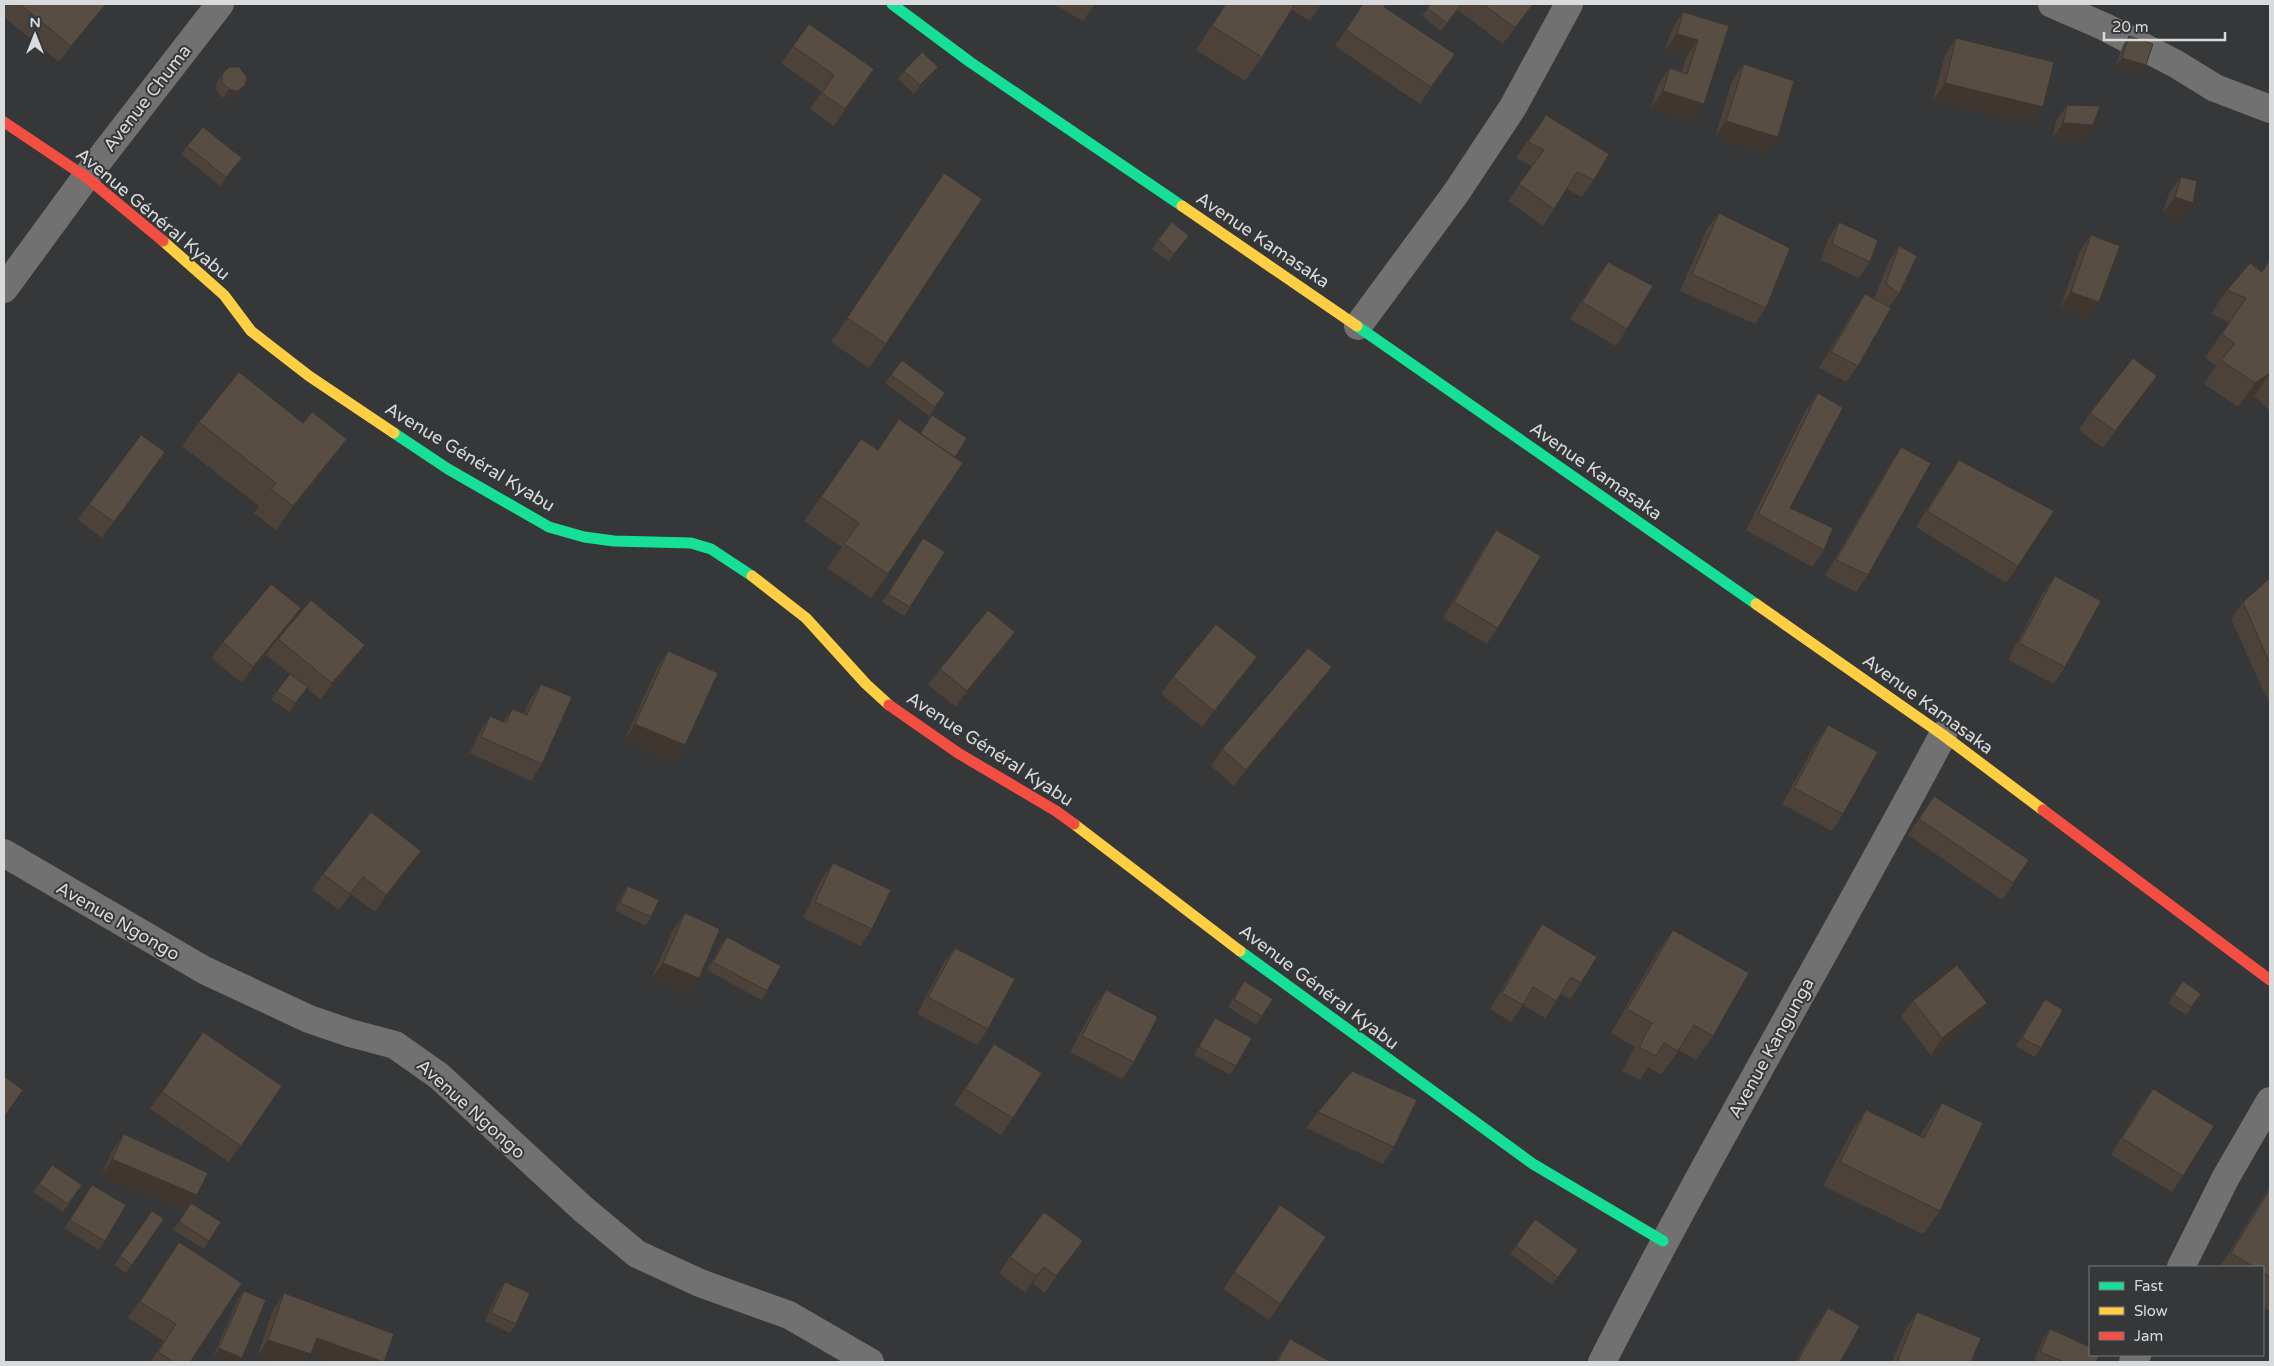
<svg xmlns="http://www.w3.org/2000/svg" width="2274" height="1366" font-family="'Varela Round',sans-serif">
	<rect width="100%" height="100%" fill="#363738"/>
	<g fill="none" stroke-linecap="round" stroke-linejoin="round">
		<!-- street -->
		<path stroke="#717171" stroke-width="28" d="M2052,4l53,23 71,37 39,24 55,21
			M4,289l82,-112 134,-173
			M1358,326l98,-133 57,-86 56,-103
			M4,853l200,117 105,49 41,14 45,12 44,31 144,133 54,45 63,29 89,32 81,47
			M2181,1267l45,-90 44,-76
			M1602,1362c108,-212 229,-417 341,-627
			M2133,1362l4,-7"/>
		<!-- fast -->
		<path stroke="#16e098" stroke-width="11" d="M892,4l78,58 212,144
			M1357,326l399,278
			M394,433l54,36 101,58 35,10 30,4 77,2 20,6 41,27
			M1240,951l293,213 130,77"/>
		<!-- slow -->
		<path stroke="#ffcf43" stroke-width="11" d="M1182,206l175,120
			M163,241l61,54 27,36 58,45 85,57
			M752,576l54,42 60,66 23,21
			M1756,604l187,131 100,75
			M1074,824l166,127"/>
		<!-- jam -->
		<path stroke="#f24e42" stroke-width="11" d="M4,122l82,55 77,64
			M889,705l69,48 98,58 18,13
			M2043,810l227,170"/>
	</g>
	<!-- wall -->
	<path fill="#4c423a" d="M4,4h103l-6,7 -42,51 -55,-45z
		M1053,4h42l-12,17z
		M1225,4h96l-11,17 -18,-11 -30,47 -17,24 -49,-31z
		M1363,4h23l-2,3 71,47 -35,50 -85,-58z
		M1431,4h103l-31,40 -45,-34 -17,21 -19,-15z
		M1683,12l46,14 -36,94 -42,-12 7,-23 12,-17 12,4 4,-15 -21,-7 7,-21z
		M809,24l65,45 -40,57 -24,-17 12,-17 -41,-29z
		M2129,36l11,38 -24,-8 7,-21z
		M1956,38l87,69 -12,16 -98,-23 12,-45z
		M1744,64l34,73 -12,16 -51,-16 17,-56z
		M938,67l-6,9 -18,18 -16,-15 6,-8z
		M223,73l16,20 -7,6 -9,-1 -7,-8 1,-8z
		M2067,105l26,20 -11,16 -30,-2 4,-18z
		M1546,115l48,65 -12,17 -16,-8 -12,20 -11,17 -35,-25 24,-35 -16,-8z
		M187,146l49,20 -16,20 -39,-32z
		M944,173l-58,171 -17,24 -38,-26z
		M2181,177l12,26 -12,16 -18,-6 6,-20z
		M1719,213l47,95 -11,16 -75,-33 27,-62z
		M1839,222l31,40 -11,16 -38,-18 7,-21z
		M2091,235l-4,84 -27,-11 20,-57z
		M1158,240l25,4 -14,18 -17,-13z
		M1899,246v48l-10,13 -31,59 -12,16 -27,-14 35,-58 11,-16 9,5 14,-36z
		M2270,259v152l-16,-15 -16,11 -34,-23 12,-18 -11,-8 24,-36 -18,-8 16,-24 35,-19z
		M1608,262l19,67 -11,17 -46,-27 26,-41z
		M891,375l54,18 -16,23 -44,-33z
		M2145,392l-42,56 -24,-18 11,-17z
		M1818,393l-28,115 34,42 -12,17 -66,-37 60,-120z
		M899,419l56,38 -67,117 -17,24 -44,-30 15,-21 -38,-26 57,-82 17,11z
		M199,422l104,1 44,16 -17,24 -54,67 -22,-17 5,-7 -77,-60z
		M1901,447l-33,128 -12,17 -31,-16 65,-112z
		M1959,460l59,106 -12,17 -90,-56 31,-50z
		M154,469l-52,69 -24,-18 11,-16z
		M1496,530l2,98 -11,16 -44,-26 42,-72z
		M923,538l-13,69 -6,9 -22,-14z
		M2055,576l10,91 -11,17 -46,-24 35,-67z
		M2270,578v122l-2,1 -37,-82 12,-17z
		M301,608l-11,16 75,21 -12,16 -32,39 -14,-12 -18,24 -18,-13 19,-25 -24,-19 9,-12 -33,40 -31,-25 12,-16z
		M1015,632l-11,16 -48,59 -28,-22 12,-16z
		M668,651l17,94 -12,17 -49,-21 33,-73z
		M1257,657l-11,16 -44,54 -41,-33 12,-17z
		M541,684l1,80 -11,17 -61,-28 9,-20 11,-17 13,6 9,-13 12,4 6,-13z
		M1320,684l-86,102 -23,-20 11,-17z
		M1828,725l15,89 -11,17 -50,-27 35,-63z
		M1934,796l95,64 -27,40 -94,-65z
		M421,851l-11,17 -35,44 -24,-18 -12,16 -27,-20 11,-16z
		M833,863l39,66 -11,17 -58,-28 18,-38z
		M628,886l23,31 -5,9 -31,-15 7,-17z
		M685,913l14,65 -11,17 -37,-16 22,-49z
		M1542,924l39,59 -11,16 -9,-5 -16,24 -22,-13 -12,17 -21,-13 41,-69z
		M1673,930l40,106 -17,24 -17,-10 -18,25 -13,-8 -8,13 -18,-9 13,-24 -24,-14 45,-79z
		M727,937l40,54 -6,9 -54,-30 14,-25z
		M955,948l33,81 -11,16 -60,-31 26,-50z
		M1244,981l18,35 -6,9 -28,-18z
		M2183,981l18,13 -15,21 -18,-12z
		M1106,990l28,72 -12,17 -52,-27 24,-45z
		M2045,999l-4,49 -6,9 -19,-11 23,-38z
		M1913,1001l62,19 -44,35 -30,-38z
		M1215,1018l21,48 -6,9 -36,-20 15,-28z
		M203,1032l79,54 -53,76 -79,-53z
		M994,1044l19,74 -12,17 -47,-30 29,-45z
		M2153,1089l30,87 -11,16 -61,-37 30,-50z
		M1942,1103l-2,108 -17,23 -100,-48 27,-52 16,-24 54,26 5,-9z
		M1318,1112l76,35 -11,17 -77,-36z
		M124,1134l73,61 -6,8 18,38 -5,8 -31,-19 12,-18 -84,-36 11,-25z
		M52,1165l30,20 -19,27 -30,-20z
		M92,1185l13,56 -6,9 -35,-22z
		M2270,1186v125l-7,-4v-40h-43z
		M1280,1205l46,32 -57,83 -46,-31z
		M152,1211l12,8 -38,54 -12,-8z
		M1535,1219l43,31 -26,35 -42,-31z
		M179,1242l11,120h-40l14,-21 -36,-23z
		M1010,1257h61l-26,36 -13,-10 -7,10 -26,-20z
		M505,1282l11,42 -6,9 -25,-12 14,-31z
		M244,1291l-5,71h-12l-14,-5 25,-58z
		M284,1293l25,62 -4,7h-31l-17,-5 16,-47z
		M1828,1308l12,54h-45l21,-37z
		M1917,1312l54,50h-79l14,-34z
		M2050,1329l46,33h-57l-5,-2 10,-23z
		M1290,1339l41,23h-56z"/>
	<!-- shaded-wall -->
	<path fill="#3e362f" d="M106,4h1l-6,7 -42,51 12,-16z
		M1533,4h1l-31,40z
		M1677,34l21,6 -12,17 -21,-7z
		M2122,58l24,7 -6,9 -24,-8z
		M938,67l-6,9 -18,18 6,-9z
		M1945,83l98,24 -12,16 -98,-23z
		M245,85l-6,8 -7,6 -9,-1 6,-9z
		M1663,91l41,13 -11,16 -42,-12z
		M1726,121l52,16 -12,16 -51,-16z
		M2063,123l30,2 -11,16 -30,-2z
		M242,158l-6,8 -16,20 6,-9z
		M2175,197l18,6 -12,16 -18,-6z
		M1189,236l-6,8 -14,18 5,-8z
		M2071,292l28,10 -12,17 -27,-11z
		M2270,373l-16,23 -16,11 17,-24z
		M2157,376l-54,72 12,-17z
		M347,439l-17,24 -54,67 17,-24z
		M165,452l-11,17 -52,69 12,-16z
		M301,608l-11,16 -48,59 11,-16z
		M1015,632l-11,16 -48,59 11,-16z
		M365,645l-12,16 -32,39 11,-17z
		M1257,657l-11,16 -44,54 12,-16z
		M1332,667l-12,17 -86,102 12,-16z
		M635,724l50,21 -12,17 -49,-21z
		M421,851l-11,17 -35,44 11,-17z
		M663,963l36,15 -11,17 -37,-16z
		M1987,1003l-12,17 -44,35 11,-17z
		M112,1159l85,36 -12,17 -84,-36z
		M1083,1241l-12,16 -26,36 11,-17z
		M1044,1267l-12,16 -7,10 11,-17z
		M317,1338l67,24h-56l-19,-7 -4,7h-31l-17,-5 11,-17z
		M219,1348l23,10 -3,4h-12l-14,-5z"/>
	<!-- building -->
	<path fill="#584d43" stroke="#3e362f" d="M20,4h86l-35,42z
		M1226,4h69l-33,53 -50,-31z
		M1363,4h23l-2,3 71,47 -24,33 -85,-57z
		M1431,4h26l3,2 -13,17 -20,-15z
		M1483,4h50l-18,24z
		M1683,12l46,14 -25,78 -41,-13 7,-23 17,6 11,-34 -21,-6z
		M809,24l65,45 -29,40 -23,-16 12,-18 -41,-29z
		M2129,36l24,8 -7,21 -24,-7z
		M1956,38l98,24 -11,45 -98,-24z
		M922,52l16,15 -18,18 -16,-14z
		M1744,64l50,17 -16,56 -52,-16z
		M229,67h10l8,10 -2,8 -7,6 -9,-2 -7,-7 1,-9z
		M2067,105l33,1 -7,19 -30,-2z
		M1546,115l63,39 -15,26 -17,-8 -23,37 -35,-25 25,-34 -16,-8z
		M203,127l39,31 -16,19 -39,-31z
		M944,173l38,26 -96,145 -39,-26z
		M2181,177l16,4 -4,22 -18,-6z
		M1719,213l71,35 -24,60 -74,-34z
		M1172,222l17,14 -15,18 -16,-14z
		M1839,222l39,18 -8,22 -38,-18z
		M2091,235l29,11 -21,56 -28,-10z
		M1899,246l18,10 -18,38 -13,-11z
		M2270,260v113l-15,10 -34,-23 14,-16 -13,-10 24,-36 -19,-8 23,-27 12,9z
		M1608,262l45,24 -26,43 -45,-27z
		M1865,294l26,14 -33,58 -27,-14z
		M2133,358l24,18 -42,55 -25,-18z
		M902,360l43,33 -10,14 -44,-32z
		M239,372l64,51 9,-11 35,27 -54,67 -22,-17 5,-6 -77,-61z
		M1818,393l25,15 -53,100 43,20 -9,22 -66,-36z
		M932,415l35,23 -12,19 -35,-23z
		M899,419l64,44 -75,111 -44,-30 15,-21 -38,-26 40,-58 17,11z
		M141,435l24,17 -51,70 -25,-18z
		M1901,447l30,16 -63,112 -32,-15z
		M1959,460l95,51 -36,55 -91,-55z
		M1496,530l45,26 -43,72 -44,-26z
		M923,538l22,14 -35,55 -22,-13z
		M2055,576l46,25 -36,66 -46,-24z
		M2270,578v86l-27,-62z
		M271,584l30,24 -48,59 -30,-25z
		M311,600l54,45 -33,38 -54,-44z
		M988,610l27,22 -48,59 -27,-22z
		M1216,624l41,33 -43,54 -41,-34z
		M1308,648l24,19 -86,103 -24,-21z
		M668,651l50,22 -33,72 -50,-21z
		M290,674l18,13 -13,16 -18,-12z
		M541,684l31,13 -30,67 -61,-27 9,-21 16,7 6,-14 15,6z
		M1828,725l50,27 -35,62 -49,-26z
		M1934,796l95,64 -16,23 -94,-64z
		M371,812l50,39 -35,44 -23,-18 -13,17 -27,-20z
		M833,863l58,27 -19,39 -57,-27z
		M628,886l31,14 -8,17 -31,-14z
		M685,913l35,16 -21,49 -36,-15z
		M1542,924l55,33 -16,26 -10,-6 -15,24 -23,-14 -10,18 -21,-12z
		M1673,930l76,43 -36,63 -19,-11 -16,26 -14,-8 -8,13 -17,-9 13,-24 -25,-14z
		M727,937l54,29 -14,25 -54,-29z
		M955,948l60,31 -27,50 -60,-32z
		M1957,965l30,38 -45,35 -29,-37z
		M1244,981l29,18 -11,17 -28,-17z
		M2183,981l18,13 -10,13 -17,-12z
		M1106,990l52,27 -24,45 -52,-26z
		M2045,999l18,11 -22,38 -19,-10z
		M1215,1018l37,20 -16,28 -37,-19z
		M203,1032l79,54 -41,60 -79,-54z
		M994,1044l48,29 -29,45 -48,-29z
		M1352,1071l65,29 -23,47 -76,-35z
		M4,1076l19,14 -19,27z
		M2153,1089l61,37 -31,50 -61,-38z
		M1942,1103l41,20 -43,88 -100,-49 26,-52 58,28z
		M124,1134l84,39 -11,22 -85,-36z
		M52,1165l30,20 -14,19 -29,-20z
		M92,1185l34,20 -21,36 -35,-21z
		M2270,1189v88l-7,-4v-6h-9l-23,-14z
		M191,1203l30,19 -12,19 -30,-19z
		M1280,1205l46,32 -46,67 -46,-32z
		M152,1211l12,8 -32,46 -12,-9z
		M1044,1212l39,29 -27,35 -12,-9 -8,9 -26,-19z
		M1535,1219l43,31 -20,27 -42,-31z
		M179,1242l63,41 -52,79h-16l-16,-10 18,-28 -36,-22z
		M505,1282l25,11 -14,31 -25,-11z
		M244,1291l22,9 -24,58 -23,-10z
		M284,1293l110,41 -10,28 -67,-24 -6,16 -43,-14z
		M1828,1308l32,18 -20,36h-43z
		M1917,1312l64,26 -10,24h-74z
		M2050,1329l40,18v8h10l-4,7h-32l-24,-10z
		M1290,1339l41,23h-54z"/>
	<g text-anchor="middle" dominant-baseline="central" stroke-width="4" stroke-linejoin="round" paint-order="stroke">
		<!-- street labels -->
		<g font-size="18" fill="#d9dadc" stroke="#353739">
			<text transform="translate(147 98) rotate(-52)">Avenue Chuma</text>
			<text transform="translate(153 214) rotate(40)">Avenue Général Kyabu</text>
			<text transform="translate(1263 240) rotate(34)">Avenue Kamasaka</text>
			<text transform="translate(470 457) rotate(31)">Avenue Général Kyabu</text>
			<text transform="translate(1596 471) rotate(35)">Avenue Kamasaka</text>
			<text transform="translate(1928 704) rotate(36)">Avenue Kamasaka</text>
			<text transform="translate(990 749) rotate(33)">Avenue Général Kyabu</text>
			<text transform="translate(118 921) rotate(30)">Avenue Ngongo</text>
			<text transform="translate(1319 987) rotate(37)">Avenue Général Kyabu</text>
			<text transform="translate(1771 1048) rotate(-61)">Avenue Kangunga</text>
			<text transform="translate(471 1109) rotate(42)">Avenue Ngongo</text>
		</g>
	</g>
	<!-- border -->
	<rect width="2274" height="1366" fill="none" stroke="#d9dadc" stroke-width="10"/>
	<!-- legend -->
	<rect x="2089" y="1266" width="175" height="90" fill="#353739" stroke="#77787a"/>
	<rect x="2099" y="1282" width="25" height="8" fill="#16e098" stroke="#77787a"/>
	<text x="2134" y="1291" font-size="15" fill="#d9dadc">Fast</text>
	<rect x="2099" y="1307" width="25" height="8" fill="#ffcf43" stroke="#77787a"/>
	<text x="2134" y="1316" font-size="15" fill="#d9dadc">Slow</text>
	<rect x="2099" y="1332" width="25" height="8" fill="#f24e42" stroke="#77787a"/>
	<text x="2134" y="1341" font-size="15" fill="#d9dadc">Jam</text>
	<!-- north arrow -->
	<g transform="translate(35 35)" stroke="#353739" stroke-width="4" paint-order="stroke">
	<path d="M0-4L9 19L0 12L-9 19Z" fill="#d9dadc"/>
	<text y="-8" font-size="14" font-weight="bold" text-anchor="middle" fill="#d9dadc">N</text>
	</g>
	<!-- scale -->
	<path d="M2104 32v8h121v-8" fill="none" stroke="#d9dadc" stroke-width="2.5"/>
	<text x="2112" y="32" font-size="15" fill="#d9dadc" stroke="#353739" stroke-width="4" paint-order="stroke">20 m</text>
</svg>
